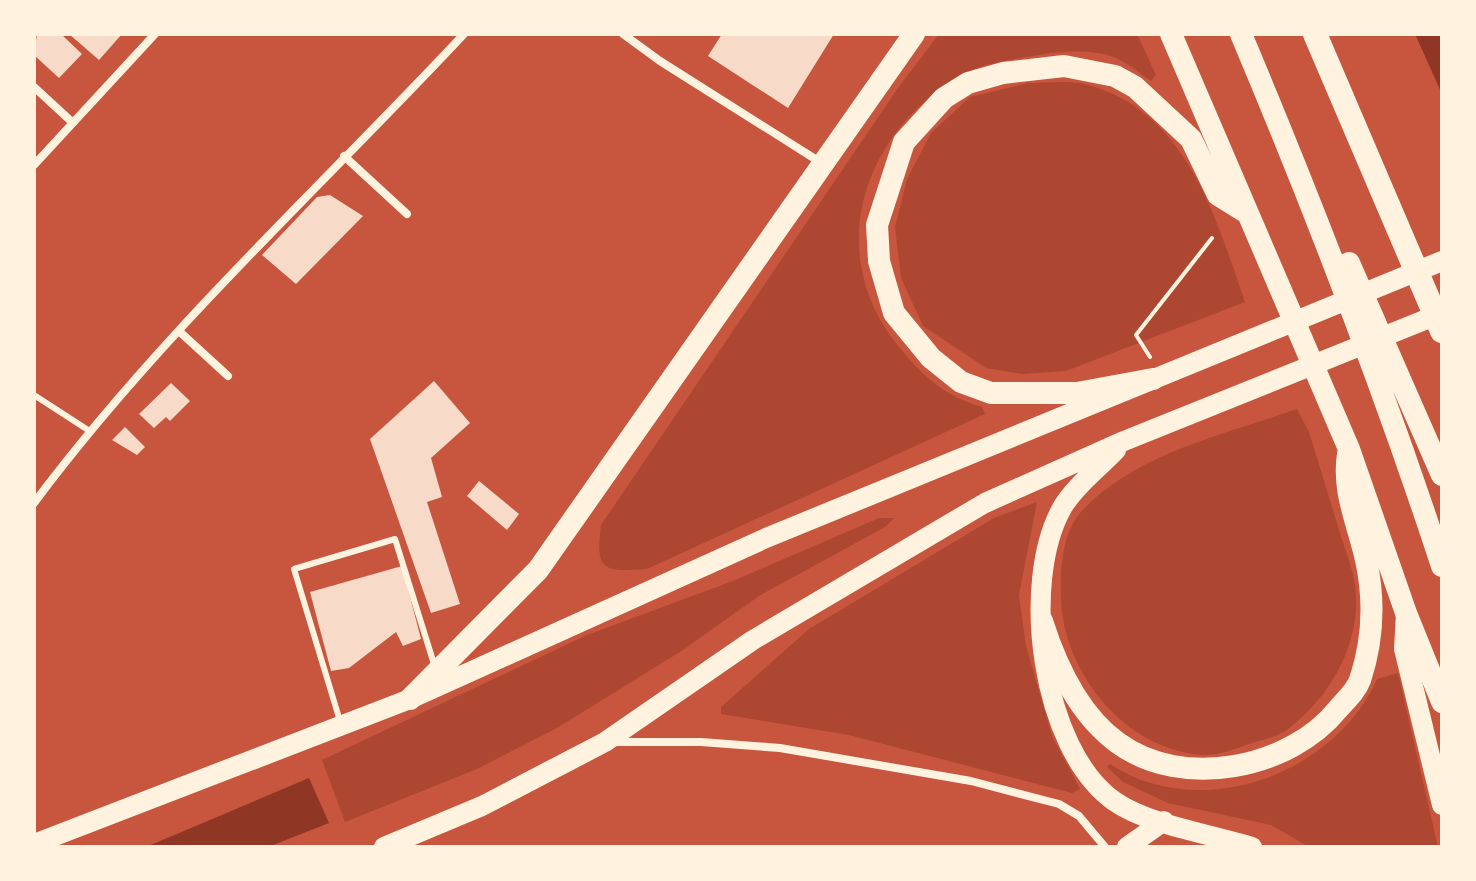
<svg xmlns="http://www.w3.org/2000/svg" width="1476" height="881" font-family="Lato,sans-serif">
	<rect width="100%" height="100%" fill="#c8553d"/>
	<!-- green -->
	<path fill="#ae4732" d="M939,34h198l19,41 -5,6c-14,-10 -29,-23 -47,-27 -24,-5 -49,-2 -72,2 -22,4 -52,8 -71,19 -99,58 -139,180 -61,273 24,29 46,49 82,59l3,7 -338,155c-43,3 -52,3 -46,-44l297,-437z
		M1028,83c17,0 39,-3 56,1 102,25 131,131 161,218l-179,69 -44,3 -36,-6 -63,-42 -22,-48 -6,-51 12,-48 24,-46 39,-36z
		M1297,409l12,23c10,32 20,65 30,98 6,20 16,43 17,64 3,53 -27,104 -68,135 -10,8 -27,11 -39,15 -14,5 -32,12 -47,11 -78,-6 -139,-83 -141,-157 -1,-27 1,-65 20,-86 54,-59 143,-77 216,-103z
		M1037,502l-18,93 7,51 26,90 28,53 -8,4 -223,-58 -128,-21v-7l88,-78 185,-111z
		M879,518h15l-9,9 -126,69 -76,54 -126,78 -80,41 -132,53 -23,-62 265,-125 146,-54z
		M1398,673l40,174h-129l-38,-22 -103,-22 -45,-21 -16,-15 3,-3c91,60 225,10 267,-85z"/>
	<!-- water -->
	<path fill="#8f3625" d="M1415,34h27v60z
		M309,778l20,45 -61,24h-122z"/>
	<!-- building -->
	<path fill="#f7dbc8" d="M37,34h24l21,20 -23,24 -25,-23z
		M69,34h53l-23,26z
		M722,34h112l-46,74 -80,-52z
		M330,195l33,21 -67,68 -34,-29 55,-58z
		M434,381l36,42 -39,35 11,39 -15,5 33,102 -29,9 -61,-174z
		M171,383l19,18 -20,20 -4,-4 -12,11 -15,-14z
		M125,427l20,20 -8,8 -25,-15z
		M479,481l40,33 -12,16 -40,-34z
		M402,566l19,73 -18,7 -7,-14 -47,36 -18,3 -21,-79z"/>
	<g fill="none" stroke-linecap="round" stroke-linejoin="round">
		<!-- path -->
		<path stroke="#fff3e0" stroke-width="4" d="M1150,357l-14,-22 76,-97"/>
		<!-- service -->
		<path stroke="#fff3e0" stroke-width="6" d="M34,395l54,35
			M340,721l-46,-152 101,-30 39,125"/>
		<!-- minor -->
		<path stroke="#fff3e0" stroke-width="8" d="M623,34l37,27 160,101
			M34,87l38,35
			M344,156l63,58
			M34,165l121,-131
			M180,332l48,44
			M34,503c127,-170 285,-314 430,-469
			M614,742h87l79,6 191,33 88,23 20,12 26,31"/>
		<!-- primary -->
		<path stroke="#fff3e0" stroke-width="20" d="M1116,450c-17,18 -42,37 -54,58 -42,75 -21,241 52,293 34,24 97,33 138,46
			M1406,613l-2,36 38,156
			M34,844l376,-145 356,-161 676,-277
			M384,847l98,-41 123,-64 148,-102 232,-137 139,-62 318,-128
			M1127,847l37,-26"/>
		<!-- trunk -->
		<path stroke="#fff3e0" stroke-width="22" d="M1171,34l178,415 57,164 36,89
			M1241,34c74,176 142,352 201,532
			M1349,263l93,212
			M1153,379l-76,14h-86l-30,-11 -30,-24 -37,-45 -15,-52 -2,-36 27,-83 40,-44 24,-15 35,-10 61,-7 51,10 20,11 56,52 27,56 29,18
			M1042,621c14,44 37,94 76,122 64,47 172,26 220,-34 8,-9 18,-18 22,-29 13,-39 15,-79 6,-120 -8,-37 -24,-68 -18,-106
			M410,699l128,-129 376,-536"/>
		<!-- motorway -->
		<path stroke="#fff3e0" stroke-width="24" d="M1315,34l127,297"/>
	</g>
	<!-- border -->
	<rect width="1476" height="881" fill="none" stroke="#fff3e0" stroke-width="72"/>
</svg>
